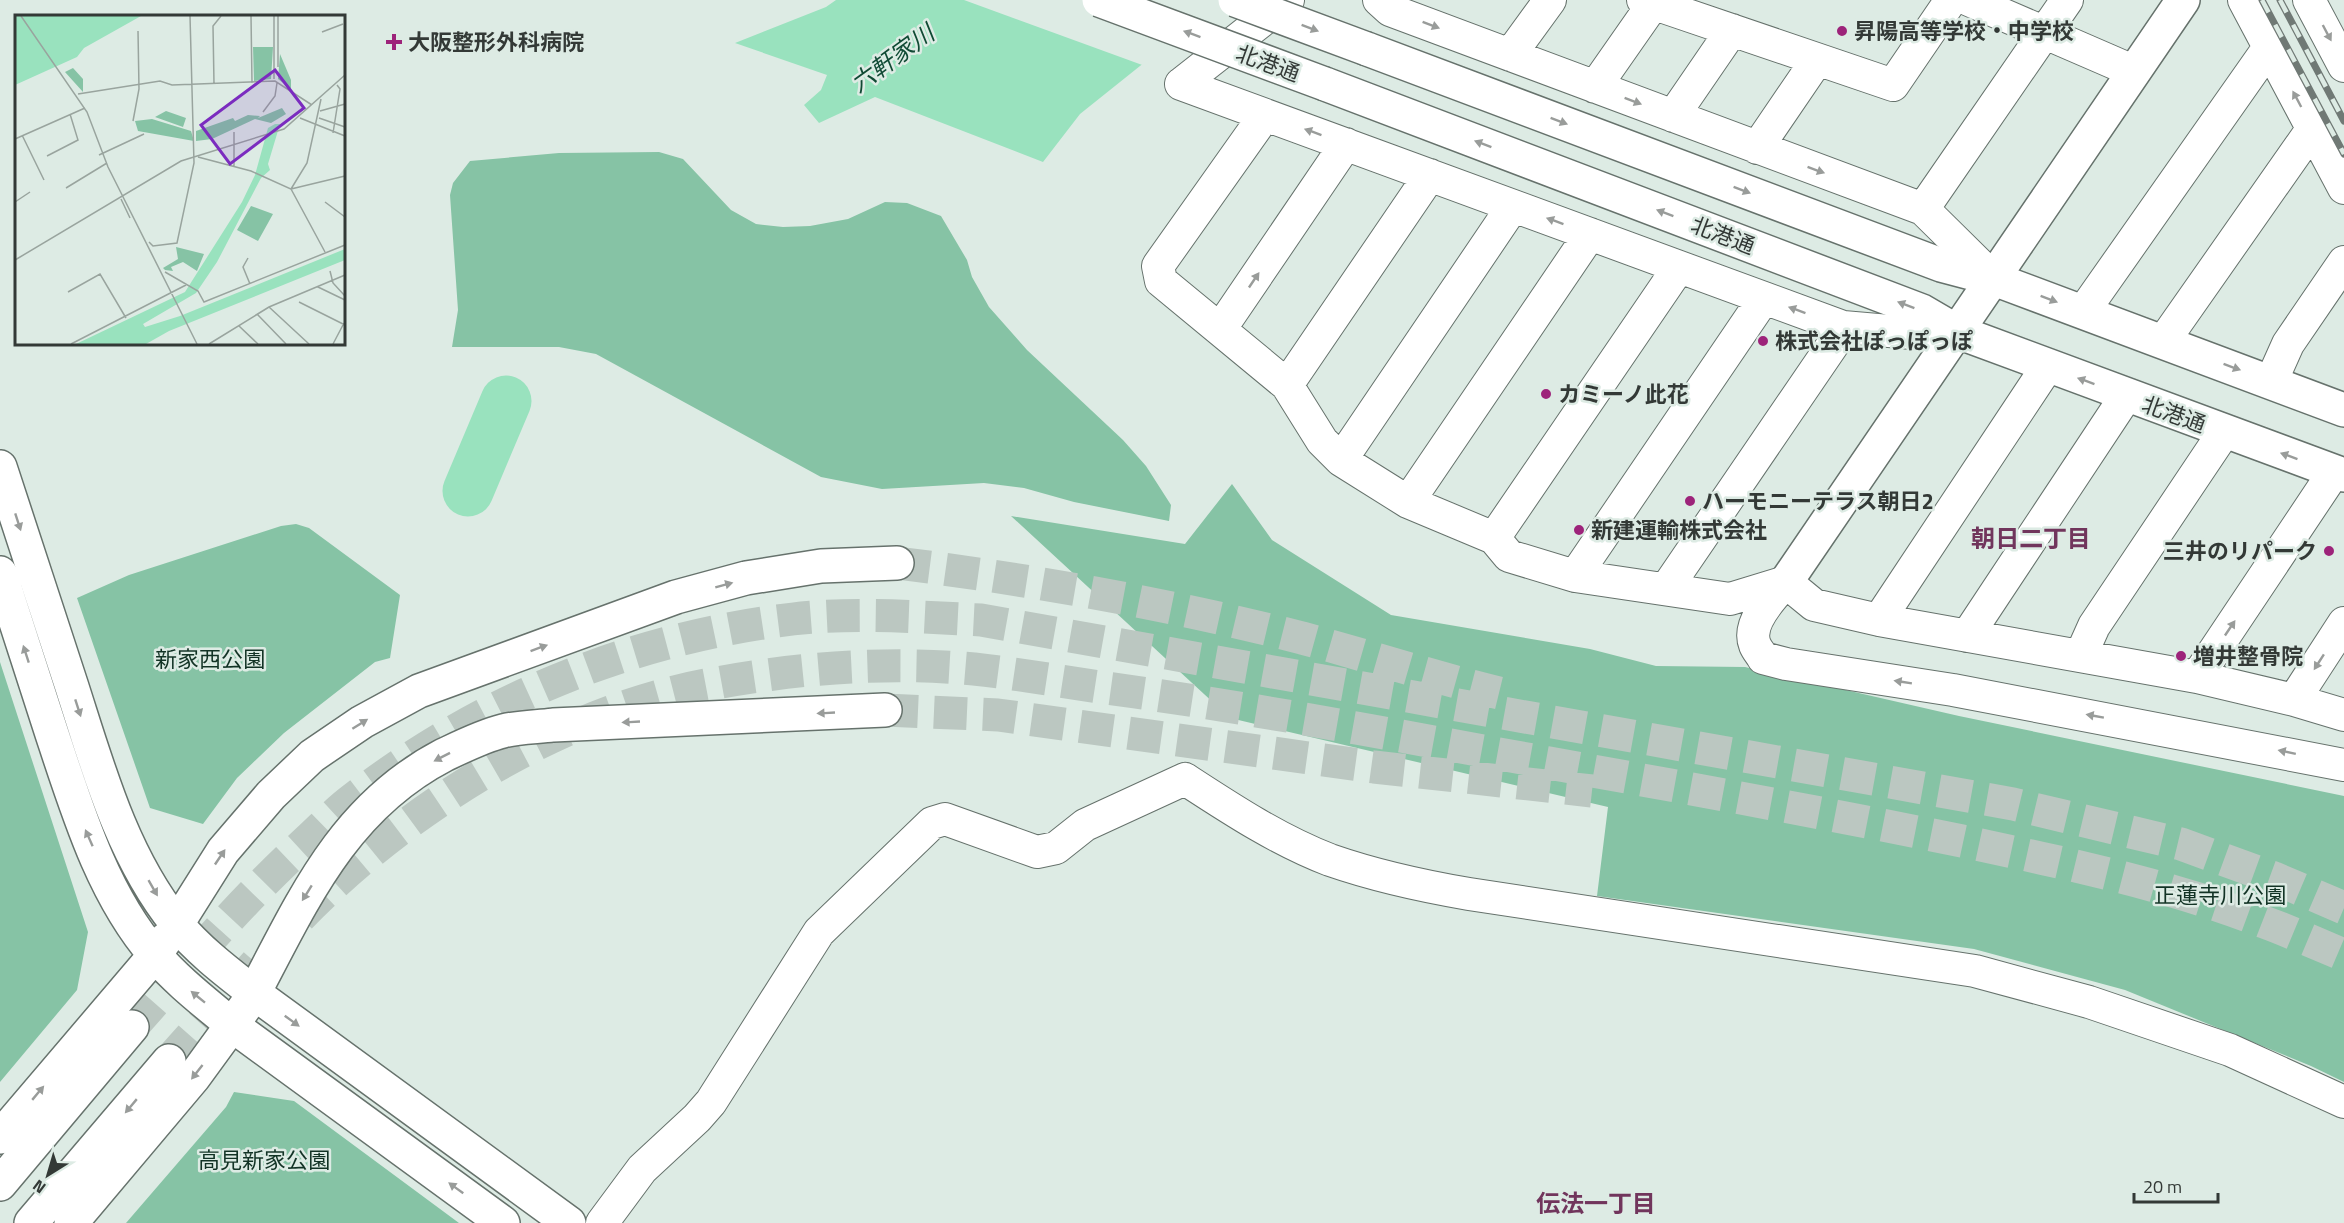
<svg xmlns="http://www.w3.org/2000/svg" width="2344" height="1223" font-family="'Titillium Web','Noto Sans JP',sans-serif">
	<rect width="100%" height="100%" fill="#ddebe4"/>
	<!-- green -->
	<path fill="#86c3a5" d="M659,152l24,7 48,51 25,14 27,3 27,-1 38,-7 37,-17 22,1 34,13 26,44 5,17 17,30 38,43 96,90 23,26 25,39 -2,16 -95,-19 -50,-14 -40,-5 -102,6 -61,-12 -225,-123 -37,-7h-107l6,-37 -8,-115 3,-12 17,-22 89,-8z
		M1232,484l40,56 119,75 199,34 66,17 89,1 214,49 385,80v286l-33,-16 -186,-76 -151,-41 -377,-53 11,-89 -378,-89 -219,-202 174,28z
		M296,524l13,4 91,67 -10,63 -15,4 -91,71 -47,45 -34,46 -53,-16 -73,-210 52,-23 152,-49z
		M0,662l88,270 -11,58 -77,92z
		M234,1092l60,9 165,122h-333l100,-116z"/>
	<!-- water -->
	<path fill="#99e2be" d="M836,0h375l-61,58 -70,56 -37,48 -168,-65 -56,26 -15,-18 17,-15 6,-15 -92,-32 91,-36z"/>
	<!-- pier -->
	<path fill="#ddebe4" d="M964,0h250l-69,66z"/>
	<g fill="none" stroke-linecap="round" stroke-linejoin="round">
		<!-- river -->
		<path stroke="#99e2be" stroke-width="51" d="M468,491l38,-90"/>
		<!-- motorway-tunnel -->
		<path stroke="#bbc7c1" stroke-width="33" stroke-dasharray="33 16" stroke-linecap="butt" d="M897,563c137,17 272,41 405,75 66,18 131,39 197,55
			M885,710l113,5 376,52 218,24
			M300,917c104,-107 258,-204 406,-232 88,-17 179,-24 268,-16 54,6 107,16 161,23 139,20 276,46 414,71 138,25 276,50 413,78 102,22 205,43 302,81 27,10 53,22 80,33
			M132,1027c57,-64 113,-130 177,-188 14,-13 28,-28 44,-40 128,-99 278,-161 440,-180 62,-7 126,-2 188,1l1032,184 168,40 93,34 70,30
			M169,1061l89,-100"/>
		<!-- minor casing -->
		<g stroke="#66726c" stroke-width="34">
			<path id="minor" d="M1379,0l11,10 533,199 71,70
				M1643,0l250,85 58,-85
				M1969,0l164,71
				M2244,0l100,188
				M2309,0l35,66
				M1510,55l40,-55
				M1181,84l662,243 69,6 46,-1
				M1181,84l107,-84
				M1595,87l58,-83
				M1265,115l-107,151 3,15 126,104 35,56 19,19 67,42 86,36 15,18 66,20 155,23 56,-17 28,23 65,15 318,57 97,23 50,15
				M1673,116l59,-86
				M1757,148l60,-88
				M1923,209l144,-209
				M2083,312l187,-266
				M1221,328l125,-184
				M2163,342l150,-214
				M2271,382l17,-38 56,-82
				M1287,385l143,-210
				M1341,460l172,-254
				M1408,502l182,-268
				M1494,538l185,-271
				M1575,576l189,-278
				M1786,582c-13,14 -40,41 -31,63 2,5 6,9 8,13l23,6 167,26 391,75
				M1666,589l172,-252 5,-10
				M1879,620l168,-253
				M1967,636l159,-240
				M2081,655l13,-29 130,-194
				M2197,677l137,-205
				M2294,700l50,-77
				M602,1223l40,-54 55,-51 14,-16 108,-170 113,-109 13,-4 92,33 19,-4 29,-23 100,-46c46,30 93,61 145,81 46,16 92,26 139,34l506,77 114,31 141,48 114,52"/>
		</g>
		<!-- tertiary casing -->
		<g stroke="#66726c" stroke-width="36">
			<path id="tertiary" d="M0,467c24,73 48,147 72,220 26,81 50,169 104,236 22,27 51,49 78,70l315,230
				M0,573c17,54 35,107 52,161 25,75 50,160 103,221 23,27 51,48 78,71l270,197
				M1786,582l397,-582
				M0,1137l155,-182 11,-16
				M71,1223l123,-146 51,-70"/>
		</g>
		<!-- primary casing -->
		<g stroke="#66726c" stroke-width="36">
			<path id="primary" d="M1367,49l574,216 53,14 350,131
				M1325,84l597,227 36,21 386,143"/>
		</g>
		<!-- motorway casing -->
		<g stroke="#66726c" stroke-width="36">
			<path id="motorway" d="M177,924l46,-73 48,-56 41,-39 50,-34 57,-31 257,-94 70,-19 75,-12 76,-3
				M254,993c50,-95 90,-186 190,-238 19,-9 39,-19 59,-24 16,-4 34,-4 50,-6l332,-15
				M0,1184l132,-157
				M31,1223l138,-162"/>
		</g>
		<!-- minor -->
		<use href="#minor" stroke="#fff" stroke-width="32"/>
		<!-- tertiary -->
		<use href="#tertiary" stroke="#fff" stroke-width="33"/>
		<!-- primary -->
		<use href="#primary" stroke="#fff" stroke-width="33"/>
		<!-- motorway -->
		<use href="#motorway" stroke="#fff" stroke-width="33"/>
		<!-- rail casing -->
		<g stroke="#707975" stroke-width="7">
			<path id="rail" d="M2262,0l82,154
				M2280,0l64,121"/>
		</g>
		<!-- rail -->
		<use href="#rail" stroke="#ddebe4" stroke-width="4.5" stroke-dasharray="14" stroke-linecap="butt"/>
		<!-- primary-bridge casing -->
		<g stroke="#66726c" stroke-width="36" stroke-linecap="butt">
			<path id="primary-bridge" d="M1099,0l226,84
				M1235,0l132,49"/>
		</g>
		<!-- primary-bridge -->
		<use href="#primary-bridge" stroke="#fff" stroke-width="33"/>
	</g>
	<!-- one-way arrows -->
	<defs><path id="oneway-solid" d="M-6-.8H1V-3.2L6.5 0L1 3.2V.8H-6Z" transform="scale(1.5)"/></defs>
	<g fill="#999c9a">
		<use href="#oneway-solid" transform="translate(1431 25) rotate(21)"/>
		<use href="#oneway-solid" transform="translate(1310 28) rotate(21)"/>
		<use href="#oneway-solid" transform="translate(2327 33) rotate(62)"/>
		<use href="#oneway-solid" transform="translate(1192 34) rotate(-160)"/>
		<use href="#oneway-solid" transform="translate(2297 99) rotate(-118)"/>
		<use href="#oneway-solid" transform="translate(1633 101) rotate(21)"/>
		<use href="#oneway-solid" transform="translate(1559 121) rotate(21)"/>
		<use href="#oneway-solid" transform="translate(1313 132) rotate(-160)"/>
		<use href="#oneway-solid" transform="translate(1483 144) rotate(-159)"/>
		<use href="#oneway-solid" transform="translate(1816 170) rotate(20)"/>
		<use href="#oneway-solid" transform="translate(1742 190) rotate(21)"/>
		<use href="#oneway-solid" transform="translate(1665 213) rotate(-159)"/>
		<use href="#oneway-solid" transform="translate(1555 221) rotate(-160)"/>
		<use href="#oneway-solid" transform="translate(1254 280) rotate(-56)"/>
		<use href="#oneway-solid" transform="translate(2049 299) rotate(21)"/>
		<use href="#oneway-solid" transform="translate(1906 305) rotate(-159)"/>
		<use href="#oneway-solid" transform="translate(1797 310) rotate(-160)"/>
		<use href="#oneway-solid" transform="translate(2232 367) rotate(20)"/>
		<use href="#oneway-solid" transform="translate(2086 381) rotate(-160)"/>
		<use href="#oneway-solid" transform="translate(2289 456) rotate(-160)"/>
		<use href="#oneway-solid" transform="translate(18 522) rotate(72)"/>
		<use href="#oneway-solid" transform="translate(724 585) rotate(-15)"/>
		<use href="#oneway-solid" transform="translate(2230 628) rotate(-56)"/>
		<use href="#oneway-solid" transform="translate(539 648) rotate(-20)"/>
		<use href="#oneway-solid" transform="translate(26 654) rotate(-108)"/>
		<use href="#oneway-solid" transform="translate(2319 662) rotate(123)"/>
		<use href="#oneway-solid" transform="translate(1903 682) rotate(-171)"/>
		<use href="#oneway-solid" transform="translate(78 708) rotate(72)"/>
		<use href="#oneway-solid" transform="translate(826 713) rotate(177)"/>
		<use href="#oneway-solid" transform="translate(2095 716) rotate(-170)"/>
		<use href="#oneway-solid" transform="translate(631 722) rotate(177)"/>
		<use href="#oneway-solid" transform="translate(360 724) rotate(-32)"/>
		<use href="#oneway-solid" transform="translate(2287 752) rotate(-168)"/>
		<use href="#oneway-solid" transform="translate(442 757) rotate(153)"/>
		<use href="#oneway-solid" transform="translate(89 838) rotate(-114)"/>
		<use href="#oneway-solid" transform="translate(220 857) rotate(-56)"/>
		<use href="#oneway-solid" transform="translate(153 888) rotate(60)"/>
		<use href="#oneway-solid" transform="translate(307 893) rotate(122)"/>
		<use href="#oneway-solid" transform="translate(198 997) rotate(-141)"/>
		<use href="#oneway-solid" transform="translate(292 1021) rotate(36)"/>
		<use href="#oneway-solid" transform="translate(197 1072) rotate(128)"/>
		<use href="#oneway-solid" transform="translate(38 1093) rotate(-50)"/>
		<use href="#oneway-solid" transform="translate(131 1106) rotate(130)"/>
		<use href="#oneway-solid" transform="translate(456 1188) rotate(-144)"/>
	</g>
	<!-- markers -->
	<g fill="#9d237a" stroke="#ddebe4" stroke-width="2">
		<circle cx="1842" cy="31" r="6"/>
		<path d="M391 33h6v6h6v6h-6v6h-6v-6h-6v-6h6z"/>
		<circle cx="1763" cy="341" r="6"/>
		<circle cx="1546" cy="394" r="6"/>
		<circle cx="1690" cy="501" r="6"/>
		<circle cx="1579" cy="530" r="6"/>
		<circle cx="2329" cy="551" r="6"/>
		<circle cx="2181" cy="656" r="6"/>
	</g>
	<g text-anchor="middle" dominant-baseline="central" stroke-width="5" stroke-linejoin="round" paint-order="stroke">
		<!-- poi labels -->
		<g font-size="22" font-weight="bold" fill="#333936" stroke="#ddebe4" text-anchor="start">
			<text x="1854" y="31">昇陽高等学校・中学校</text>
			<text x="408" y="42">大阪整形外科病院</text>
			<text x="1775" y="341">株式会社ぽっぽっぽ</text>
			<text x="1558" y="394">カミーノ此花</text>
			<text x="1702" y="501">ハーモニーテラス朝日2</text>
			<text x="1591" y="530">新建運輸株式会社</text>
			<text x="2317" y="551" text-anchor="end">三井のリパーク</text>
			<text x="2193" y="656">増井整骨院</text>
		</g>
		<!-- street labels -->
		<g font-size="22" fill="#333936" stroke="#ddebe4">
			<text transform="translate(1268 63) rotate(20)">北港通</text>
			<text transform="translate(1723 235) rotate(21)">北港通</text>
			<text transform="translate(2174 414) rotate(20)">北港通</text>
		</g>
		<!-- park labels -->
		<g font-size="22" fill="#123325" stroke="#ddebe4">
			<text x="210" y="659">新家西公園</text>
			<text x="2220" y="895">正蓮寺川公園</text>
			<text x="264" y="1160">高見新家公園</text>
		</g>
		<!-- water labels -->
		<g font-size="24" font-style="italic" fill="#104a34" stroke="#ddebe4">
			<text transform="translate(892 58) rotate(-36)">六軒家川</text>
		</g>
		<!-- neighbourhood labels -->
		<g font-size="24" font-weight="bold" fill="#71355c" stroke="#ddebe4">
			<text x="2031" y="538">朝日二丁目</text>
			<text x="1596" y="1203">伝法一丁目</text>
		</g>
	</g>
	<!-- overview -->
	<g transform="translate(15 15)">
		<rect width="330" height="330" fill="#ddebe4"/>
		<path d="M238,32h20l-2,32 -17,2zM265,39l11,26v9l-13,-10zM58,53l10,11v13l-18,-20zM267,93l4,6 -15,9 -16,-4 -43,20 -16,2v-10l37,-13 2,3 13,-6 12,1 -2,2zM151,96l20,7 -3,9 -28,-10zM137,104l39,12 3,10 -56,-10 -3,-10zM236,191l22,8 -15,27 -21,-11zM161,232l28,7 -7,17 -14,-9 -12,5 2,4 -8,-1 -2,-2 15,-9z" fill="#86c3a5"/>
		<path d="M0,1h126l-57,32 -7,9 -62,28zM260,109h5l-12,40 2,6 -9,8 -44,84 -21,31 -53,31 2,3 35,-11 165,-67v11l-176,71 -23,13h-70l109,-52 57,-90 13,-27 13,-47z" fill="#99e2be"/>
		<path fill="none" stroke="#99a49e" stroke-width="1.5" d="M6,1l66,96 21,55 89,177M236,1l1,67M307,17l21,-8M263,52v-51M259,64v-63M199,69l-1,-58 8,-10M63,79l82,-13 12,4 103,-4 37,24M305,96l25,-7M248,97l12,-16 2,-13M285,103l45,18M304,103l26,9M118,106l6,-32 -1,-58M219,117v35M318,118l7,-44 -3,-4M7,120l22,45M0,124l70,-31M84,140l45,-21M32,141l31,-16 -8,-26M183,142l53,14 40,18 34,63M51,173l41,-25M276,174l16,-26 14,-64M276,174l54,-13M106,184l9,19M0,187l15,-10M310,187l20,15M134,227l4,4 24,-3 17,-80 -4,-147M233,243l-5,9 7,17M0,245l166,-99 103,-32 61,-54M315,256l3,12 12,13M150,257l33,19 6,11 141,-57M303,272l27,13M53,277l32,-18 26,44M284,287l46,23M254,292l40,37M242,299l29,30M224,311l19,18M56,329l115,-59M194,329l60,-37 76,-32M318,329l11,-21"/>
		<path fill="#7b2cbf" fill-opacity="0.15" stroke="#7b2cbf" stroke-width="3" d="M260,55l29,38 -74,56 -29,-39z"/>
		<rect width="330" height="330" fill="none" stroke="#333936" stroke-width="3"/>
	</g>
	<!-- north arrow -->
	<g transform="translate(48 1175) rotate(217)" stroke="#ddebe4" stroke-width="4.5" paint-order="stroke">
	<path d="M0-4.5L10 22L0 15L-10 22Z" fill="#333936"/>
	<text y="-9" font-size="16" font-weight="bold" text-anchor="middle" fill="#333936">N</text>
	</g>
	<!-- scale -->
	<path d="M2134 1193v9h84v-9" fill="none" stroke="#333936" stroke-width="3"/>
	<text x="2143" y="1193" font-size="18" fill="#333936" stroke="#ddebe4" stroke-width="4.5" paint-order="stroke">20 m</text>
</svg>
